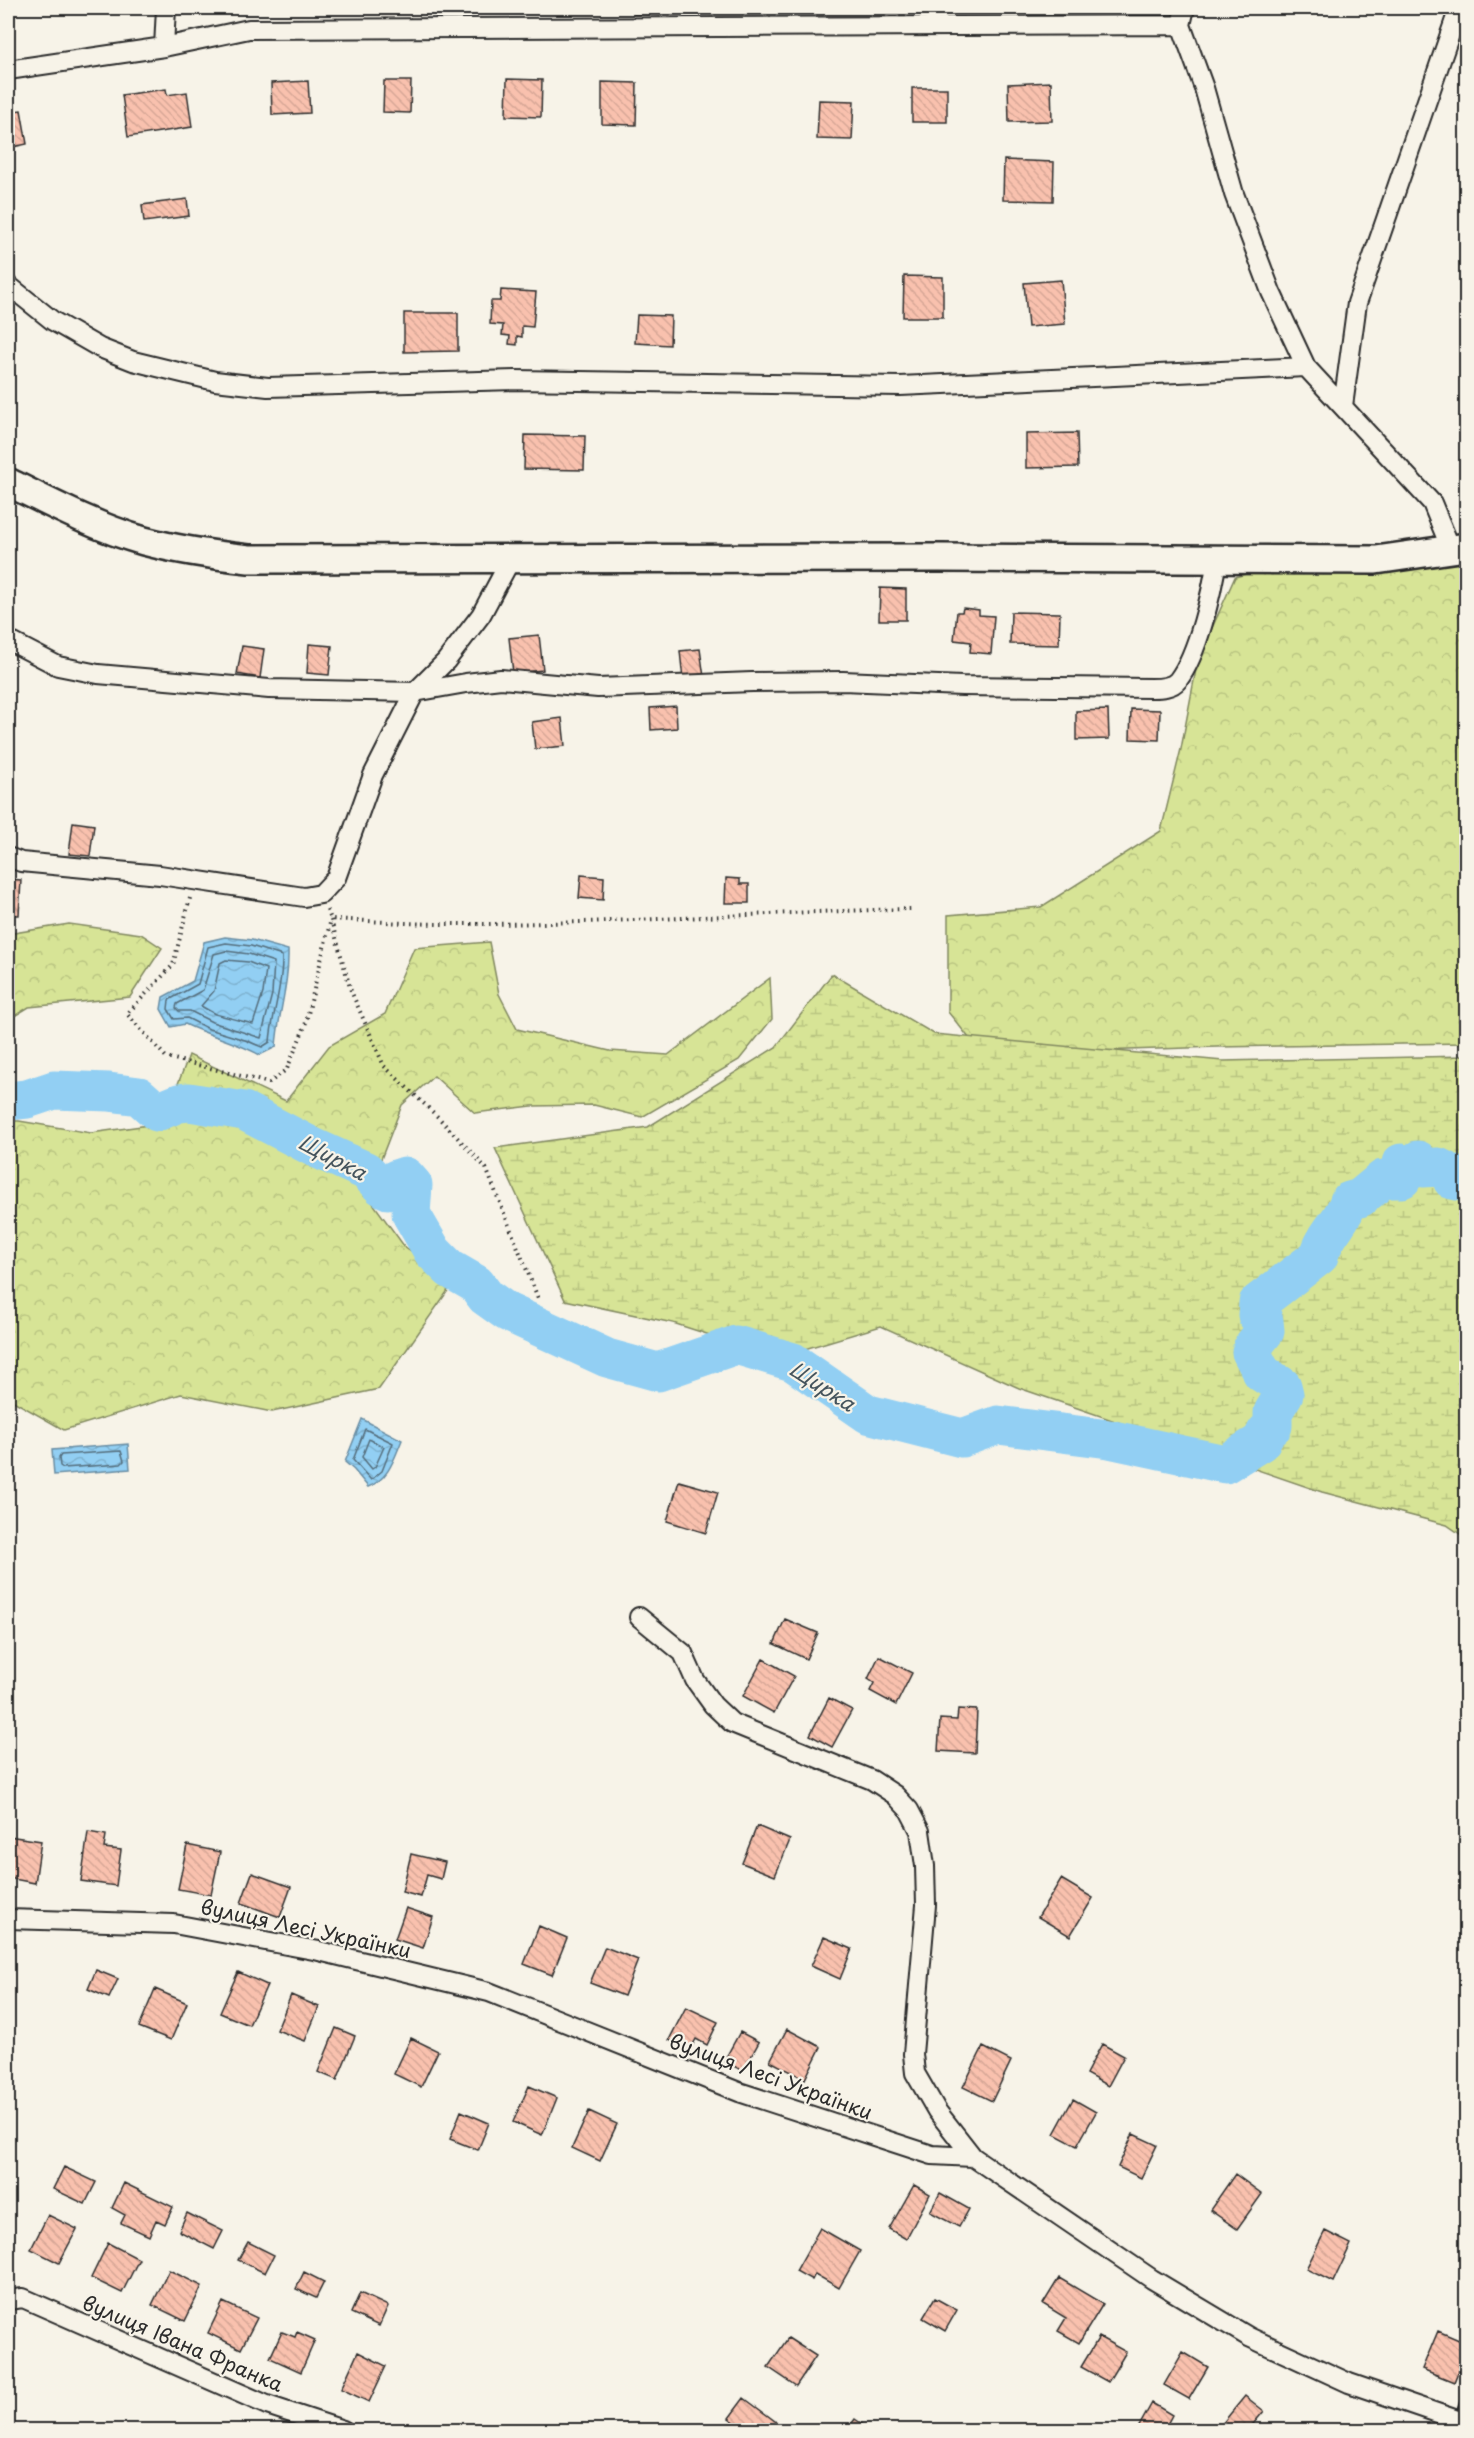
<svg xmlns="http://www.w3.org/2000/svg" width="1474" height="2438" font-family="'Playpen Sans',sans-serif">
	<defs>
		<pattern id="forest-crowns" width="20" height="18" patternUnits="userSpaceOnUse" patternTransform="scale(1.5)"><rect width="20" height="18" fill="#d7e496"/><path d="M2 6a3 3 0 1 1 6 0M12 15a3 3 0 1 1 6 0" fill="none" stroke="#b9c481"/></pattern>
		<pattern id="wetland-marsh" width="20" height="14" patternUnits="userSpaceOnUse" patternTransform="scale(1.5)"><rect width="20" height="14" fill="#d7e496"/><path d="M1 5h8M5 5V1M11 12h8M15 12V8" fill="none" stroke="#b9c481"/></pattern>
		<pattern id="water-waves" width="16" height="10" patternUnits="userSpaceOnUse" patternTransform="scale(1.5)"><rect width="16" height="10" fill="#92cff3"/><path d="M0 5q4-4 8 0t8 0" fill="none" stroke="#7eb2d0"/></pattern>
		<pattern id="building-back-hatch" width="6" height="6" patternUnits="userSpaceOnUse" patternTransform="scale(1.5)"><rect width="6" height="6" fill="#f9c1ae"/><path d="M-1 5l2 2M0 0l6 6M5-1l2 2" fill="none" stroke="#d6a696"/></pattern>
	</defs>
	<rect width="100%" height="100%" fill="#f7f3e8"/>
	<filter id="ink" filterUnits="userSpaceOnUse"><feTurbulence type="fractalNoise" baseFrequency=".0167" numOctaves="2"/><feDisplacementMap in="SourceGraphic" scale="12" xChannelSelector="R" yChannelSelector="G"/><feConvolveMatrix kernelMatrix="1 2 1 2 8 2 1 2 1" color-interpolation-filters="sRGB"/></filter>
	<g filter="url(#ink)">
		<!-- forest -->
		<path fill="url(#forest-crowns)" stroke="#818860" stroke-width="1.5" d="M1466,557v486l-249,4 -234,8 -35,-43v-97l93,-8 120,-76 20,-82 17,-90 37,-82 26,-7z
			M69,924l72,10 21,14 -32,49 -101,10 -21,13v-86z
			M489,942l10,52 18,35 93,22 58,4 102,-77 2,41 -33,41 -97,57 -48,-12 -62,1 -57,7 -41,-37 -32,29 -35,90 37,51 50,36 -75,107 -107,23 -91,-18 -117,36 -56,-32v-277h11l72,12 72,-10 26,-68 97,46 43,-55 56,-32 29,-66z"/>
		<!-- wetland -->
		<path fill="url(#wetland-marsh)" stroke="#818860" stroke-width="1.5" d="M832,974l102,60 289,27 243,-5v482l-19,-13 -125,-33 -303,-104 -138,-62 -103,31 -105,-34 -108,-23 -70,-152 153,-21 128,-80z"/>
		<!-- water -->
		<path fill="url(#water-waves)" stroke="#698da3" stroke-width="1.5" d="M225,937l27,3 36,10c1,36 -10,63 -12,97l-16,8c-24,-13 -50,-19 -75,-31l-14,3 -10,-18 2,-12 30,-16 11,-39z
			M362,1419l40,21c-8,19 -13,39 -34,47l-14,-17 -9,-8z
			M128,1444l2,25 -76,6 -2,-25z"/>
		<g fill="none" stroke-linecap="round" stroke-linejoin="round">
			<!-- shore -->
			<path stroke="#546d7b" stroke-width="1.5" d="M226,943l25,3 31,10c1,30 -10,57 -12,86l-8,5 -17,-7 -36,-11 -22,-11 -13,1 -6,-10 1,-9 29,-16 10,-37z
				M226,951l23,3 25,8 -2,32 -11,44 -49,-16 -22,-11h-11l-3,-3 1,-4 26,-14 11,-36z
				M226,960l22,2 18,7 -3,24 -10,31 -38,-10 -14,-8 13,-15 6,-28z
				M365,1429l28,14 -11,28 -11,9 -18,-20z
				M369,1439l15,8 -9,20 -3,2 -10,-12z
				M121,1451l3,10 -3,3 -58,4 -3,-2 -1,-8 2,-3z"/>
			<!-- river -->
			<path stroke="#92cff3" stroke-width="39" d="M8,1101l19,-2 27,-9 55,2 30,4 18,16 22,-9 10,-1 55,9 69,36 53,24 15,15 7,4 8,-11 9,-3 8,9 -2,29 22,38 17,17 26,15 10,13 21,15 100,46 51,14 78,-27 57,17 75,52 94,24 36,-13 111,14 116,25 36,-22 5,-10 7,-6v-14l11,-18 -2,-8 -20,-13 -11,-21 2,-6 12,-15 -1,-10 -7,-6 1,-12 61,-47c5,-21 24,-35 30,-55l11,-3 23,-19h19l-3,-5 2,-11 8,3 9,-6 5,8 15,-1 12,6 2,7 14,3"/>
		</g>
		<!-- building -->
		<path fill="url(#building-back-hatch)" stroke="#2b2b2b" stroke-width="1.5" d="M634,8h26v7l-26,-1z
			M507,79l35,1 -1,37 -35,-1z
			M308,81l2,32 -38,2 -1,-32z
			M384,81h27l-1,32 -27,-1z
			M602,82l35,1 -1,42 -34,-1z
			M1051,82l1,39 -43,1 -1,-38z
			M912,88h35v34h-35z
			M166,89l1,6 20,-3 5,35 -64,10 -6,-42z
			M819,100l35,1 -2,39 -35,-1z
			M21,110l6,34 -19,4v-36z
			M1004,160l50,2 -1,39 -50,-1z
			M187,199l2,17 -45,6 -2,-17z
			M904,276l39,1v40h-40z
			M1061,280l4,44 -37,3 -4,-44z
			M501,290l35,2 -3,35 -11,-1v11l-5,-1v9l-8,-1 1,-8 -8,-1 1,-10 -13,-1 1,-23h9z
			M404,313h54v38l-54,1z
			M637,315l34,1 -1,29 -35,-2z
			M1077,433l1,34 -52,1v-34z
			M525,435l60,1 -1,34 -60,-1z
			M880,588l26,1v31h-27z
			M963,608l16,2v5l15,1 -3,38 -21,-2 1,-10 -17,-2 3,-28h5z
			M1011,612l49,1 -1,32 -49,-1z
			M539,635l4,35 -30,3 -4,-35z
			M309,644l23,2 -3,29 -22,-2z
			M242,646l22,3 -4,29 -23,-4z
			M700,649l4,28 -21,2 -3,-28z
			M676,706l1,22 -26,2 -1,-22z
			M1131,709l29,1 -1,30 -29,-1z
			M1108,710l1,29 -33,1v-29z
			M562,718l3,28 -30,3 -3,-27z
			M73,822l21,3 -4,31 -21,-2z
			M581,875l23,2 -1,23 -24,-2z
			M726,878l14,1v5h9v19h-24z
			M8,879l13,1 -2,35h-11z
			M679,1481l39,11 -12,41 -39,-12z
			M785,1619l33,14 -12,26 -32,-15z
			M879,1656l33,17 -16,32 -26,-14 4,-8 -6,-4z
			M763,1659l31,17 -20,37 -31,-17z
			M829,1698l23,12 -20,37 -22,-12z
			M958,1709l19,1 -2,43 -37,-2 2,-32 17,1z
			M757,1826l33,14 -15,36 -33,-13z
			M88,1832l18,3 -2,13 17,2 -5,36 -35,-5z
			M8,1836l33,5 -6,42 -27,-5z
			M187,1845l33,7 -9,43 -33,-6z
			M411,1854l34,8 -4,17 -14,-4 -6,22 -19,-5z
			M252,1873l39,14 -11,30 -39,-14z
			M1061,1879l32,19 -23,38 -32,-19z
			M406,1908l27,9 -10,31 -28,-9z
			M539,1926l28,12 -15,37 -28,-11z
			M824,1937l28,12 -12,30 -29,-13z
			M605,1947l33,13 -14,36 -34,-13z
			M96,1970l22,9 -9,19 -21,-9z
			M238,1972l29,13 -18,40 -29,-12z
			M155,1989l32,14 -16,37 -32,-13z
			M291,1995l28,12 -14,34 -28,-11z
			M686,2007l32,15 -11,23 -11,-6 -6,11 -21,-10z
			M336,2028l19,8 -18,44 -19,-8z
			M787,2029l34,18 -16,32 -35,-18z
			M740,2032l19,10 -16,29 -19,-10z
			M411,2038l27,13 -17,36 -27,-13z
			M1102,2044l22,12 -16,30 -22,-12z
			M983,2047l28,14 -19,40 -29,-14z
			M529,2086l28,12 -15,37 -29,-13z
			M1073,2099l23,13 -19,34 -23,-12z
			M461,2111l28,12 -11,27 -28,-11z
			M589,2111l28,13 -17,37 -28,-13z
			M1133,2134l24,11 -16,33 -23,-11z
			M64,2167l32,15 -11,22 -32,-15z
			M1235,2174l27,20 -25,35 -27,-19z
			M124,2183l49,24 -8,17 -9,-4 -7,16 -28,-13 4,-8 -13,-7z
			M914,2185l16,9 -24,45 -17,-10z
			M940,2193l29,16 -10,18 -29,-15z
			M187,2213l36,18 -9,18 -35,-18z
			M48,2215l29,14 -18,34 -28,-14z
			M820,2228l40,23 -21,37 -24,-14 -3,6 -16,-9z
			M1325,2231l26,13 -18,38 -27,-13z
			M248,2242l26,13 -9,18 -27,-13z
			M108,2243l31,16 -17,34 -31,-15z
			M169,2270l33,16 -17,35 -33,-16z
			M304,2272l20,10 -8,16 -20,-9z
			M1059,2278l44,26 -24,39 -21,-12 8,-13 -23,-14z
			M360,2293l28,13 -9,20 -28,-13z
			M935,2298l22,12 -12,21 -22,-13z
			M223,2302l34,16 -16,31 -33,-16z
			M1438,2331l28,12v9l-12,30 -32,-13z
			M282,2332l13,5 2,-5 18,8 -14,32 -31,-14z
			M1099,2337l27,15 -18,30 -27,-15z
			M788,2338l28,18 -20,30 -28,-19z
			M358,2352l28,14 -17,36 -28,-13z
			M1183,2352l25,15 -19,32 -25,-14z
			M1245,2396l19,15 -15,18 -5,-4 -5,5h-22z
			M744,2398l39,29 -3,3h-34l-17,-12z
			M1152,2403l20,12 -8,15h-27z
			M855,2419l16,11h-24z"/>
		<g fill="none" stroke-linecap="round" stroke-linejoin="round">
			<!-- lane casing -->
			<g stroke="#2b2b2b" stroke-width="14">
				<path id="lane" d="M1460,2421l6,-18"/>
			</g>
			<!-- street casing -->
			<g stroke="#2b2b2b" stroke-width="22">
				<path id="street" d="M1185,8l-4,17 23,63 30,106 37,98 35,75 126,136 19,46
					M164,47l2,-39
					M8,70l156,-23 85,-18 932,-4
					M8,285l45,36 47,27 33,13 82,20 53,6 247,-7 385,6 406,-19
					M1343,406l14,-103 102,-295
					M8,640l50,26 40,8 171,15 146,3 51,-9 35,-4 97,9 154,-6 91,-1 119,5 189,2c9,0 21,0 27,-8 20,-26 34,-88 39,-121
					M8,857l13,5 139,13 144,22 17,-3 15,-16 37,-103 42,-83 31,-31 35,-46 30,-56
					M639,1617l44,36 12,27 18,25 19,18 140,57 23,15 14,15 11,21 5,35 1,39 -13,149 2,19 22,38 36,46
					M8,1919l166,5 145,27 170,41 250,100 193,63 41,2 179,122 97,58 100,46 117,40
					M8,2300l15,-2 244,107 76,25"/>
			</g>
			<!-- secondary casing -->
			<g stroke="#2b2b2b" stroke-width="32">
				<path id="secondary" d="M8,482c42,21 90,46 136,59 34,9 69,14 105,18l690,-1 437,2 90,-13"/>
			</g>
			<!-- path -->
			<path stroke="#2b2b2b" stroke-width="4" stroke-dasharray="1.5 4.5" stroke-linecap="butt" d="M190,898l-17,67 -46,49 39,43 103,26 18,-14 18,-43 26,-107
				M327,910l4,9c39,2 79,5 118,5 155,1 310,-12 465,-15
				M331,920l20,71 33,75 54,51 48,51 52,130"/>
			<!-- lane -->
			<use href="#lane" stroke="#f7f3e8" stroke-width="9"/>
			<!-- street -->
			<use href="#street" stroke="#f7f3e8" stroke-width="18"/>
			<!-- secondary -->
			<use href="#secondary" stroke="#f7f3e8" stroke-width="27"/>
		</g>
	</g>
	<g text-anchor="middle" dominant-baseline="central" stroke-width="4.5" stroke-linejoin="round" paint-order="stroke">
		<!-- street labels -->
		<g font-size="20" fill="#2b2b2b" stroke="#f7f3e8">
			<text transform="translate(306 1928) rotate(12)">вулиця Лесі Українки</text>
			<text transform="translate(771 2076) rotate(20)">вулиця Лесі Українки</text>
			<text transform="translate(183 2343) rotate(23)">вулиця Івана Франка</text>
		</g>
		<!-- water labels -->
		<g font-size="21" font-style="italic" fill="#45545d" stroke="#f7f3e8">
			<text transform="translate(333 1156) rotate(28)">Щирка</text>
			<text transform="translate(823 1385) rotate(33)">Щирка</text>
		</g>
	</g>
	<!-- margin -->
	<rect width="1474" height="2438" fill="none" stroke="#f7f3e8" stroke-width="30"/>
	<rect x="15" y="15" width="1444" height="2408" fill="none" stroke="#2b2b2b" stroke-width="2" filter="url(#ink)"/>
</svg>
